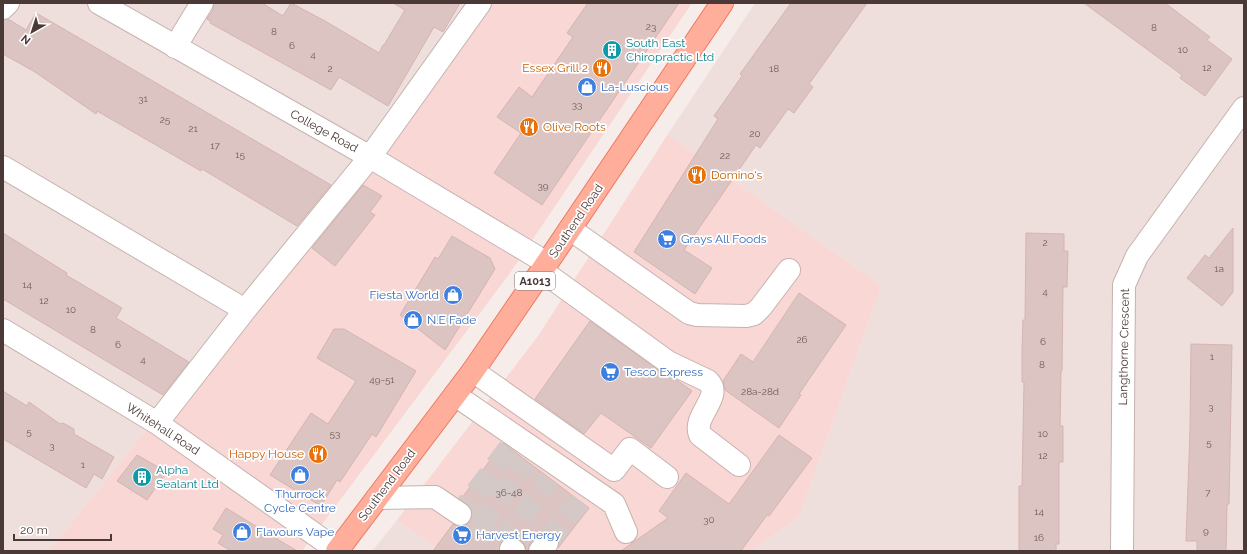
<svg xmlns="http://www.w3.org/2000/svg" width="1247" height="554" font-family="Raleway,sans-serif">
	<rect width="100%" height="100%" fill="#f6edeb"/>
	<!-- residential -->
	<path fill="#efdfdc" d="M3,3h470l-309,405 -115,143h-46z
		M755,3h489v548h-493l48,-34 82,-231 -213,-152z
		M397,520l43,31h-68z"/>
	<!-- commercial -->
	<path fill="#f9d7d5" d="M473,3h219l-182,270 -208,278h-253l115,-143z
		M668,134l213,152 -82,231 -48,34h-311l-43,-31 141,-184z"/>
	<!-- building -->
	<path fill="#dcc4c2" stroke="#d5b4b1" d="M214,3h48l21,13 8,-13 34,18 54,32 4,-8h1l21,-35 -12,-7h67l-17,29 -9,-5 -46,79 -49,-29 -8,13 -121,-67 1,-1 -4,-3 6,-9z
		M588,3h91l-137,202 -48,-32 27,-40 -24,-16 22,-30 13,10 41,-60 -6,-4z
		M791,3h76l-58,81 4,3 -19,26 -6,-4 -28,39 -4,-3 -72,105 28,18 -17,26 -61,-42 84,-133 -4,-3 28,-40 -2,-2z
		M1084,3h81l45,34 -3,3 25,19 -27,37 -25,-18 2,-3z
		M36,13l26,15 269,157 -34,41 -95,-57 -1,2 -104,-60 -1,3 -61,-42 -32,-18v-34l5,-1 18,11z
		M363,185l19,11 -12,16 5,3 -40,51 -23,-18z
		M1233,228v64l-11,14 -35,-28 18,-23 4,3z
		M3,233l64,40 -1,2 56,33 -6,10 73,44 -26,33 -160,-96z
		M1026,233l38,1v17h4l-1,36h-4l-1,84h-1l-1,55h3v36h-4v82h-3v7h-37v-65h3l2,-104h-2v-31l1,-31h2z
		M452,236l38,22 5,11 -50,81 -45,-35 35,-58 3,2z
		M799,293l47,32 -47,69 2,1 -22,33 -54,-38 -2,-9 18,-27 12,8z
		M590,321l71,51 17,9 14,10 -41,57 -50,-35 -17,21 -49,-35z
		M334,329h10l72,42 -40,66 -4,-3 -32,48 -3,-2 -16,26 -51,-31 41,-62 17,11 28,-43 -39,-23z
		M1191,344l41,1 -3,159h-2l-1,47h-29v-10h-11l4,-111z
		M3,391l24,15 2,-4 31,22 3,-1 11,6v5l40,23 -12,22 -8,-5 -8,14 -83,-49z
		M779,435l33,23 -43,58 -2,-1 -26,36h-120l47,-33 -9,-7 27,-38 43,31z
		M503,443l86,65 -31,40 1,-3v-6l-4,-6 -6,-2h-6l-5,4 -8,8 -2,8h-2l-1,-6 -4,-4 -10,-4 -6,1 -4,4 -2,6v3h-66l20,-27 6,2 6,-1 6,-4 1,-6 -1,-6 -4,-5 -6,-5z
		M137,455l30,17 -20,28 -30,-19z
		M226,508l71,43h-66l-13,-8 5,-8 -10,-6z"/>
	<g fill="none" stroke-linecap="round" stroke-linejoin="round">
		<!-- minor-tunnel -->
		<path stroke="#d4c9c7" stroke-width="22" stroke-dasharray="22 11" stroke-linecap="butt" d="M509,448l-49,66 42,29 48,-64
			M479,526l48,-64
			M547,543l33,-42"/>
		<!-- minor casing -->
		<g stroke="#c6b2af" stroke-width="24">
			<path id="minor" d="M99,3l271,154 177,106
				M3,8l5,-5
				M175,47l27,-44
				M3,167l242,143
				M570,229l119,84 8,2 49,1 8,-2 7,-7 28,-37
				M542,271l126,91 40,19c16,16 -16,34 -8,54l39,30
				M3,330l154,93 180,127
				M473,371l141,99 16,-21 37,28
				M455,395l159,109 12,28
				M157,423l88,-113 125,-153 110,-154
				M377,498l58,-1 25,17
				M511,549l3,2
				M540,551l7,-8
				M1122,551l2,-266 13,-29 107,-148"/>
		</g>
		<!-- major casing -->
		<g stroke="#ee7a61" stroke-width="24">
			<path id="major" d="M337,551l136,-180 74,-108 175,-260"/>
		</g>
		<!-- minor -->
		<use href="#minor" stroke="#fff" stroke-width="22"/>
		<!-- major -->
		<use href="#major" stroke="#ffae9b" stroke-width="22"/>
	</g>
	<!-- icons -->
	<defs>
		<g id="building-disc" transform="scale(1)"><circle r="9.5" fill="#0f9aa8" stroke="#fff"/><path d="M-4-6H4V6H1V3H-1V6H-4ZM-2.5-4.3h1.7v1.8h-1.7ZM.8-4.3h1.7v1.8H.8ZM-2.5-1h1.7V.8h-1.7ZM.8-1h1.7V.8H.8Z" fill="#fff"/></g>
		<g id="restaurant-disc" transform="scale(1)"><circle r="9.5" fill="#e8710a" stroke="#fff"/><path d="M-5-6h1v4h1v-4h1v4h1v-4h1v5L-1.5 .5V6h-2V.5L-5-1ZM5-6V6H3V1.5H1.5Q1.5-4 5-6Z" fill="#fff"/></g>
		<g id="shop-disc" transform="scale(1)"><circle r="9.5" fill="#3f7fe0" stroke="#fff"/><path d="M-5-2.5h2.3a2.7 3.5 0 0 1 5.4 0H5L5.5 6h-11ZM-1.5-2.5h3a1.5 2.3 0 0 0-3 0Z" fill="#fff"/></g>
		<g id="supermarket-disc" transform="scale(1)"><circle r="9.5" fill="#3f7fe0" stroke="#fff"/><path d="M-6-5.5h2.5l.6 2H6L4.5 2H-2.5L-4.4-4H-6ZM-1.5 3.2a1.3 1.3 0 1 0 .1 0ZM3 3.2a1.3 1.3 0 1 0 .1 0Z" fill="#fff"/></g>
	</defs>
	<g fill-rule="evenodd">
		<use href="#building-disc" x="612" y="50"/>
		<use href="#restaurant-disc" x="602" y="68"/>
		<use href="#shop-disc" x="587" y="87"/>
		<use href="#restaurant-disc" x="529" y="127"/>
		<use href="#restaurant-disc" x="697" y="175"/>
		<use href="#supermarket-disc" x="667" y="239"/>
		<use href="#shop-disc" x="453" y="295"/>
		<use href="#shop-disc" x="413" y="320"/>
		<use href="#supermarket-disc" x="610" y="372"/>
		<use href="#restaurant-disc" x="318" y="454"/>
		<use href="#shop-disc" x="300" y="475"/>
		<use href="#building-disc" x="142" y="477"/>
		<use href="#shop-disc" x="242" y="532"/>
		<use href="#supermarket-disc" x="462" y="535"/>
	</g>
	<g text-anchor="middle" dominant-baseline="central" stroke-width="3.5" stroke-linejoin="round" paint-order="stroke">
		<!-- number labels -->
		<g font-size="10" fill="#6f5c5a">
			<text x="651" y="26">23</text>
			<text x="1154" y="27">8</text>
			<text x="274" y="31">8</text>
			<text x="292" y="45">6</text>
			<text x="1183" y="49">10</text>
			<text x="313" y="54">4</text>
			<text x="1207" y="67">12</text>
			<text x="330" y="68">2</text>
			<text x="774" y="68">18</text>
			<text x="143" y="98">31</text>
			<text x="577" y="104">33</text>
			<text x="165" y="119">25</text>
			<text x="193" y="128">21</text>
			<text x="755" y="133">20</text>
			<text x="215" y="145">17</text>
			<text x="240" y="154">15</text>
			<text x="725" y="155">22</text>
			<text x="543" y="185">39</text>
			<text x="1045" y="242">2</text>
			<text x="1219" y="268">1a</text>
			<text x="27" y="284">14</text>
			<text x="1045" y="291">4</text>
			<text x="44" y="300">12</text>
			<text x="71" y="309">10</text>
			<text x="93" y="329">8</text>
			<text x="802" y="339">26</text>
			<text x="1043" y="341">6</text>
			<text x="118" y="344">6</text>
			<text x="1212" y="356">1</text>
			<text x="143" y="359">4</text>
			<text x="1042" y="364">8</text>
			<text x="382" y="379">49-51</text>
			<text x="760" y="391">28a-28d</text>
			<text x="1211" y="406">3</text>
			<text x="29" y="431">5</text>
			<text x="335" y="433">53</text>
			<text x="1043" y="433">10</text>
			<text x="1209" y="442">5</text>
			<text x="52" y="445">3</text>
			<text x="1043" y="455">12</text>
			<text x="83" y="464">1</text>
			<text x="509" y="492">36-48</text>
			<text x="1208" y="492">7</text>
			<text x="1039" y="511">14</text>
			<text x="709" y="519">30</text>
			<text x="1206" y="530">9</text>
			<text x="1039" y="537">16</text>
		</g>
		<!-- shield labels -->
		<rect fill="#fff" stroke="#817473" stroke-width="1" x="515" y="272" width="40" height="18" rx="3"/>
		<g font-size="11" font-weight="bold" fill="#4b3937">
			<text x="535" y="281">A1013</text>
		</g>
		<!-- culture labels -->
		<g font-size="12" fill="#0d838f" stroke="#fff" text-anchor="start">
			<text x="626" y="43">South East<tspan x="626" dy="14">Chiropractic Ltd</tspan></text>
			<text x="156" y="470">Alpha<tspan x="156" dy="14">Sealant Ltd</tspan></text>
		</g>
		<!-- food labels -->
		<g font-size="12" fill="#c56008" stroke="#fff" text-anchor="end">
			<text x="588" y="68">Essex Grill 2</text>
			<text x="543" y="127" text-anchor="start">Olive Roots</text>
			<text x="711" y="175" text-anchor="start">Domino's</text>
			<text x="304" y="454">Happy House</text>
		</g>
		<!-- shop labels -->
		<g font-size="12" fill="#366cbe" stroke="#fff" text-anchor="start">
			<text x="601" y="87">La-Luscious</text>
			<text x="681" y="239">Grays All Foods</text>
			<text x="439" y="295" text-anchor="end">Fiesta World</text>
			<text x="427" y="320">N.E Fade</text>
			<text x="624" y="372">Tesco Express</text>
			<text x="300" y="494" text-anchor="middle">Thurrock<tspan x="300" dy="14">Cycle Centre</tspan></text>
			<text x="256" y="532">Flavours Vape</text>
			<text x="476" y="535">Harvest Energy</text>
		</g>
		<!-- street labels -->
		<g font-size="12" fill="#4b3937" stroke="#fff">
			<text transform="translate(324 131) rotate(29)">College Road</text>
			<text transform="translate(576 221) rotate(-56)">Southend Road</text>
			<text transform="translate(1124 347) rotate(-89)">Langthorne Crescent</text>
			<text transform="translate(163 429) rotate(33)">Whitehall Road</text>
			<text transform="translate(387 485) rotate(-53)">Southend Road</text>
		</g>
	</g>
	<!-- border -->
	<rect width="1247" height="554" fill="none" stroke="#4b3937" stroke-width="8"/>
	<!-- north arrow -->
	<g transform="translate(32 32) rotate(219)" stroke="#ffffff" stroke-width="3" paint-order="stroke">
	<path d="M0-3L7 15L0 10L-7 15Z" fill="#4b3937"/>
	<text y="-6" font-size="11" font-weight="bold" text-anchor="middle" fill="#4b3937">N</text>
	</g>
	<!-- scale -->
	<path d="M14 534v6h97v-6" fill="none" stroke="#4b3937" stroke-width="2"/>
	<text x="20" y="534" font-size="12" fill="#4b3937" stroke="#ffffff" stroke-width="3" paint-order="stroke">20 m</text>
</svg>
